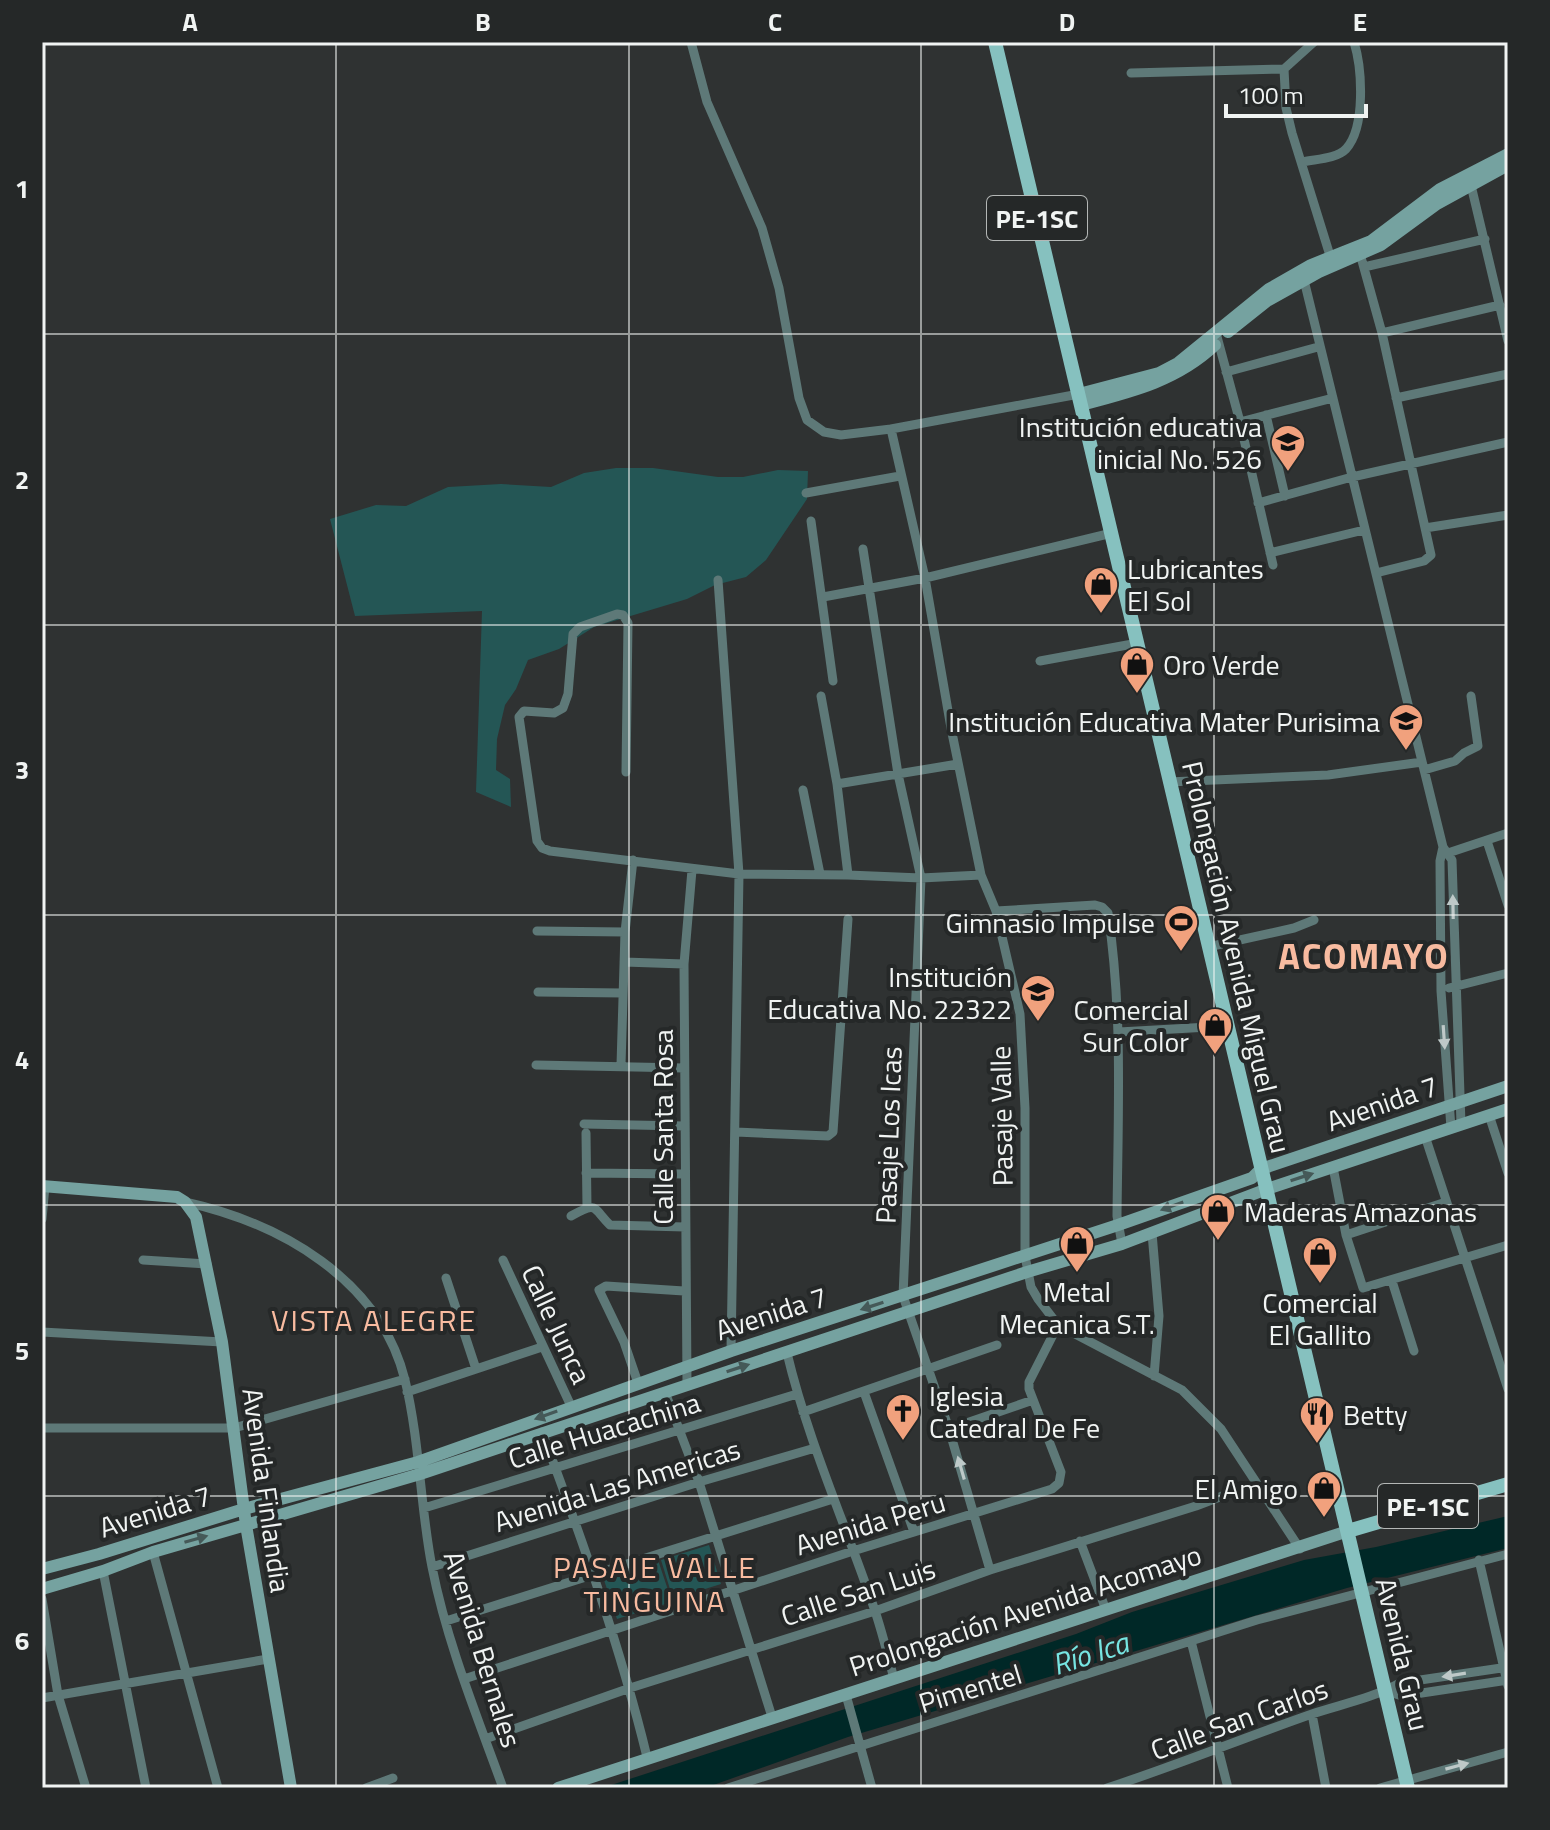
<svg xmlns="http://www.w3.org/2000/svg" width="1550" height="1830" font-family="'Titillium Web',sans-serif">
	<rect width="100%" height="100%" fill="#2f3232"/>
	<!-- green -->
	<path fill="#245655" d="M616,468h37l65,9h25l35,-7 30,1 -1,28 -41,61 -20,17 -31,8 -28,14 -93,28 -35,22 -31,11 -12,29 -11,16 -8,34 -1,31 14,9 1,28 -35,-15 6,-181 -127,5 -25,-97 46,-14 30,1 42,-19 53,-3 50,3 33,-14z
		M709,1545l12,39 -48,15 -12,-39z
		M658,1560l14,42 -55,17 -14,-42z"/>
	<!-- water -->
	<path fill="#002827" d="M1508,1516v32l-161,40 -499,149 -143,51h-103l474,-154 56,-22 172,-52 72,-13z"/>
	<g fill="none" stroke-linecap="round" stroke-linejoin="round">
		<!-- street -->
		<path stroke="#5e7978" stroke-width="9" d="M691,42l16,60 55,126 17,60 20,110 8,22 17,12 17,3 50,-6 188,-35
			M1284,69l2,39 6,25 40,129
			M1131,73l153,-4 30,-27
			M1303,162c13,-3 33,-3 43,-13 20,-22 16,-81 8,-107
			M1470,181l38,160
			M1359,250l23,83 49,222 -7,6 -48,12
			M1364,267l121,-28
			M1303,276l140,571 9,13 9,264
			M1216,333l24,89 33,143
			M1382,333l118,-28
			M1226,372l92,-25
			M1396,398l112,-24
			M1266,415l19,81
			M1240,422l93,-24
			M891,429l34,149 26,150 30,147 15,36 24,103 5,94v148l6,31 7,12 20,26 124,65 39,39 79,120
			M806,493l94,-17
			M1258,503l94,-26 156,-35
			M811,521l22,160
			M1425,528l83,-13
			M863,549l35,225 23,104 -18,418 46,133 41,141
			M1270,553l94,-23
			M718,580l21,294 -8,477
			M823,597l102,-19 187,-45
			M1040,661l98,-18
			M821,696l16,88 11,91
			M1424,770l31,-9 9,-8 14,-7 -7,-50
			M626,772l2,-149 -5,-8 -6,-1 -37,13 -7,7 -5,60 -5,14 -9,5 -30,-2 -5,6 18,124 5,7 8,3 189,23 109,1 73,3 60,-3
			M1168,782l160,-7 94,-13
			M837,784l121,-20
			M803,790l17,84
			M1487,841l21,64
			M1443,847l-3,14 1,130 10,137
			M1448,853l60,-20
			M996,911l99,-6 7,2 6,6c15,100 10,201 9,303l5,28
			M537,931l88,1
			M1208,947l86,-19 20,-8
			M624,962l60,2
			M1449,988l59,-15
			M538,992l85,1
			M1119,1032l108,-6
			M536,1065l148,3
			M621,1065l4,-133 8,-72
			M1489,1115l19,58
			M584,1124l100,2
			M736,1132l92,4 5,-4 15,-213
			M586,1133l1,74
			M1425,1136l83,253
			M1333,1167l13,68 17,53 145,-43
			M586,1173l98,1
			M185,1202c95,21 195,77 220,178 15,62 15,126 27,187 15,76 45,149 71,221
			M571,1216c27,-15 21,-9 39,9l75,2
			M42,1219l3,-33
			M1152,1233l7,83 -5,60
			M1346,1235l100,-33
			M143,1260l64,4
			M503,1260l68,146
			M446,1278l30,91
			M1392,1281l22,70
			M42,1332l180,10
			M787,1353c21,88 58,170 87,255 8,23 14,48 20,71
			M638,1383l-14,-41 -25,-52 7,-4 78,5
			M687,1384l-3,-420 8,-94
			M407,1392l135,-45
			M665,1392l34,90 73,235
			M864,1392l50,140
			M803,1412l194,-67
			M42,1428h192l171,-49
			M949,1429l84,-29
			M542,1432c40,107 78,214 105,325
			M424,1508l373,-114
			M1080,1541l26,69
			M153,1552l65,236
			M1479,1560l29,126
			M432,1567l267,-85 116,-34
			M103,1571l43,217
			M42,1599l16,96 28,93
			M446,1621l387,-122
			M1191,1641l37,147
			M464,1679l389,-128 199,-62 7,-6 2,-11 -32,-83v-7l29,-57
			M1386,1691l16,5 106,-16
			M846,1695l26,93
			M42,1698l226,-39
			M1312,1714l14,74
			M485,1739l145,-51 245,-77 115,-41 206,-64 50,-19
			M366,1788l27,-10
			M728,1788l529,-168 251,-66
			M1107,1788c69,-22 136,-50 205,-74 30,-10 61,-16 88,-31l108,-16
			M1380,1788l128,-36"/>
		<!-- secondary -->
		<path stroke="#75a2a0" stroke-width="12" d="M1228,332l39,-31 52,-29 62,-27 56,-41 71,-39
			M1079,394l80,-21 19,-10 91,-74 42,-24 60,-24 69,-52 68,-35
			M1081,405c50,-13 96,-24 134,-60
			M42,1186l135,11 8,5 11,15 26,125 24,183 45,263
			M42,1569l57,-15 145,-45 174,-47 313,-111 387,-126 134,-47 9,-9 247,-83
			M42,1589l61,-18 50,-19 267,-78 607,-202 95,-28 145,-55 241,-80
			M558,1788l790,-257"/>
		<!-- primary -->
		<path stroke="#86c1bf" stroke-width="14" d="M995,42l413,1746
			M1348,1531l160,-47"/>
	</g>
	<!-- one-way arrows -->
	<defs><path id="oneway-solid" d="M-6-.8H1V-3.2L6.5 0L1 3.2V.8H-6Z" transform="scale(2)"/></defs>
	<g fill="#bec9c8">
		<use href="#oneway-solid" transform="translate(1453 907) rotate(-91)"/>
		<use href="#oneway-solid" transform="translate(1444 1037) rotate(86)"/>
		<use href="#oneway-solid" transform="translate(961 1468) rotate(-106)"/>
		<use href="#oneway-solid" transform="translate(1454 1675) rotate(171)"/>
		<use href="#oneway-solid" transform="translate(1457 1766) rotate(-15)"/>
	</g>
	<g fill="#455958">
		<use href="#oneway-solid" transform="translate(1302 1177) rotate(-18)"/>
		<use href="#oneway-solid" transform="translate(1172 1206) rotate(160)"/>
		<use href="#oneway-solid" transform="translate(872 1306) rotate(162)"/>
		<use href="#oneway-solid" transform="translate(738 1368) rotate(-18)"/>
		<use href="#oneway-solid" transform="translate(546 1415) rotate(160)"/>
		<use href="#oneway-solid" transform="translate(196 1539) rotate(-16)"/>
	</g>
	<!-- grid -->
	<path fill="none" stroke="#f1f4f3" stroke-width="2" stroke-opacity="0.55" d="M336,42v1746M629,42v1746M921,42v1746M1214,42v1746M42,334h1466M42,625h1466M42,915h1466M42,1205h1466M42,1496h1466"/>
	<!-- icons -->
	<defs>
		<g id="school-pin" transform="scale(1.8)"><path d="M0 17L-7.5 6A9.5 9.5 0 1 1 7.5 6Z" fill="#f1a17d" stroke="#252828"/><path d="M0-5L7-2L0 1L-7-2ZM-4 1L0 2.5L4 1V4Q0 6-4 4Z" fill="#111"/></g>
		<g id="shop-pin" transform="scale(1.8)"><path d="M0 17L-7.5 6A9.5 9.5 0 1 1 7.5 6Z" fill="#f1a17d" stroke="#252828"/><path d="M-5-2.5h2.3a2.7 3.5 0 0 1 5.4 0H5L5.5 6h-11ZM-1.5-2.5h3a1.5 2.3 0 0 0-3 0Z" fill="#111"/></g>
		<g id="stadium-pin" transform="scale(1.8)"><path d="M0 17L-7.5 6A9.5 9.5 0 1 1 7.5 6Z" fill="#f1a17d" stroke="#252828"/><path d="M0-5a6.5 5 0 1 0 0 10a6.5 5 0 1 0 0-10ZM-3.5-1.8h7v3.6h-7Z" fill="#111"/></g>
		<g id="church-pin" transform="scale(1.8)"><path d="M0 17L-7.5 6A9.5 9.5 0 1 1 7.5 6Z" fill="#f1a17d" stroke="#252828"/><path d="M-1.2-6h2.4v3.5h3.3v2.4h-3.3V6h-2.4V-.1h-3.3v-2.4h3.3Z" fill="#111"/></g>
		<g id="restaurant-pin" transform="scale(1.8)"><path d="M0 17L-7.5 6A9.5 9.5 0 1 1 7.5 6Z" fill="#f1a17d" stroke="#252828"/><path d="M-5-6h1v4h1v-4h1v4h1v-4h1v5L-1.5 .5V6h-2V.5L-5-1ZM5-6V6H3V1.5H1.5Q1.5-4 5-6Z" fill="#111"/></g>
	</defs>
	<g fill-rule="evenodd">
		<use href="#school-pin" x="1288" y="442"/>
		<use href="#shop-pin" x="1101" y="584"/>
		<use href="#shop-pin" x="1137" y="664"/>
		<use href="#school-pin" x="1406" y="721"/>
		<use href="#stadium-pin" x="1181" y="922"/>
		<use href="#school-pin" x="1038" y="992"/>
		<use href="#shop-pin" x="1215" y="1025"/>
		<use href="#shop-pin" x="1218" y="1211"/>
		<use href="#shop-pin" x="1077" y="1243"/>
		<use href="#shop-pin" x="1320" y="1254"/>
		<use href="#church-pin" x="903" y="1411"/>
		<use href="#restaurant-pin" x="1317" y="1414"/>
		<use href="#shop-pin" x="1324" y="1488"/>
	</g>
	<g text-anchor="middle" dominant-baseline="central" stroke-width="8" stroke-linejoin="round" paint-order="stroke">
		<!-- shield labels -->
		<g fill="#252828" stroke="#b4b7b6" stroke-width="2">
			<rect x="987" y="196" width="100" height="44" rx="6"/>
			<rect x="1378" y="1484" width="100" height="44" rx="6"/>
		</g>
		<g font-size="26" font-weight="bold" fill="#f1f4f3">
			<text x="1037" y="218">PE-1SC</text>
			<text x="1428" y="1506">PE-1SC</text>
		</g>
		<!-- poi labels -->
		<g font-size="28" fill="#f1f4f3" stroke="#252828" text-anchor="end">
			<text x="1262" y="426">Institución educativa<tspan x="1262" dy="32">inicial No. 526</tspan></text>
			<text x="1127" y="568" text-anchor="start">Lubricantes<tspan x="1127" dy="32">El Sol</tspan></text>
			<text x="1163" y="664" text-anchor="start">Oro Verde</text>
			<text x="1380" y="721">Institución Educativa Mater Purisima</text>
			<text x="1155" y="922">Gimnasio Impulse</text>
			<text x="1012" y="976">Institución<tspan x="1012" dy="32">Educativa No. 22322</tspan></text>
			<text x="1189" y="1009">Comercial<tspan x="1189" dy="32">Sur Color</tspan></text>
			<text x="1244" y="1211" text-anchor="start">Maderas Amazonas</text>
			<text x="1077" y="1291" text-anchor="middle">Metal<tspan x="1077" dy="32">Mecanica S.T.</tspan></text>
			<text x="1320" y="1302" text-anchor="middle">Comercial<tspan x="1320" dy="32">El Gallito</tspan></text>
			<text x="929" y="1395" text-anchor="start">Iglesia<tspan x="929" dy="32">Catedral De Fe</tspan></text>
			<text x="1343" y="1414" text-anchor="start">Betty</text>
			<text x="1298" y="1488">El Amigo</text>
		</g>
		<!-- street labels -->
		<g font-size="28" fill="#f1f4f3" stroke="#252828">
			<text transform="translate(1237 957) rotate(77)">Prolongación Avenida Miguel Grau</text>
			<text transform="translate(1382 1103) rotate(-19)">Avenida 7</text>
			<text transform="translate(1001 1116) rotate(-91)">Pasaje Valle</text>
			<text transform="translate(662 1127) rotate(-90)">Calle Santa Rosa</text>
			<text transform="translate(888 1135) rotate(-88)">Pasaje Los Icas</text>
			<text transform="translate(771 1313) rotate(-18)">Avenida 7</text>
			<text transform="translate(557 1324) rotate(65)">Calle Junca</text>
			<text transform="translate(604 1430) rotate(-17)">Calle Huacachina</text>
			<text transform="translate(617 1485) rotate(-17)">Avenida Las Americas</text>
			<text transform="translate(267 1490) rotate(82)">Avenida Finlandia</text>
			<text transform="translate(155 1511) rotate(-17)">Avenida 7</text>
			<text transform="translate(870 1523) rotate(-17)">Avenida Peru</text>
			<text transform="translate(858 1592) rotate(-18)">Calle San Luis</text>
			<text transform="translate(1025 1610) rotate(-18)">Prolongación Avenida Acomayo</text>
			<text transform="translate(483 1649) rotate(73)">Avenida Bernales</text>
			<text transform="translate(1403 1654) rotate(77)">Avenida Grau</text>
			<text transform="translate(970 1688) rotate(-17)">Pimentel</text>
			<text transform="translate(1239 1719) rotate(-20)">Calle San Carlos</text>
		</g>
		<!-- neighbourhood labels -->
		<g font-size="30" letter-spacing="2" fill="#f8bba0" stroke="#252828">
			<text x="374" y="1320">VISTA ALEGRE</text>
			<text x="655" y="1567">PASAJE VALLE<tspan x="655" dy="34">TINGUINA</tspan></text>
		</g>
		<!-- water labels -->
		<g font-size="30" font-style="italic" fill="#77e5e2" stroke="#252828">
			<text transform="translate(1090 1653) rotate(-18)">Río Ica</text>
		</g>
		<!-- district labels -->
		<g font-size="36" font-weight="bold" letter-spacing="2" fill="#f8bba0" stroke="#252828">
			<text x="1364" y="955">ACOMAYO</text>
		</g>
	</g>
	<!-- border -->
	<rect width="1550" height="1830" fill="none" stroke="#252828" stroke-width="88"/>
	<!-- scale -->
	<path d="M1226 104v12h140v-12" fill="none" stroke="#f1f4f3" stroke-width="4"/>
	<text x="1238" y="104" font-size="24" fill="#f1f4f3" stroke="#252828" stroke-width="6" paint-order="stroke">100 m</text>
	<rect x="44" y="44" width="1462" height="1742" fill="none" stroke="#f1f4f3" stroke-width="3"/>
	<g font-size="26" text-anchor="middle" font-weight="bold" fill="#f1f4f3">
		<text x="190" y="31">A</text>
		<text x="483" y="31">B</text>
		<text x="775" y="31">C</text>
		<text x="1067" y="31">D</text>
		<text x="1360" y="31">E</text>
		<text x="22" y="198">1</text>
		<text x="22" y="489">2</text>
		<text x="22" y="779">3</text>
		<text x="22" y="1069">4</text>
		<text x="22" y="1360">5</text>
		<text x="22" y="1650">6</text>
	</g>
</svg>
